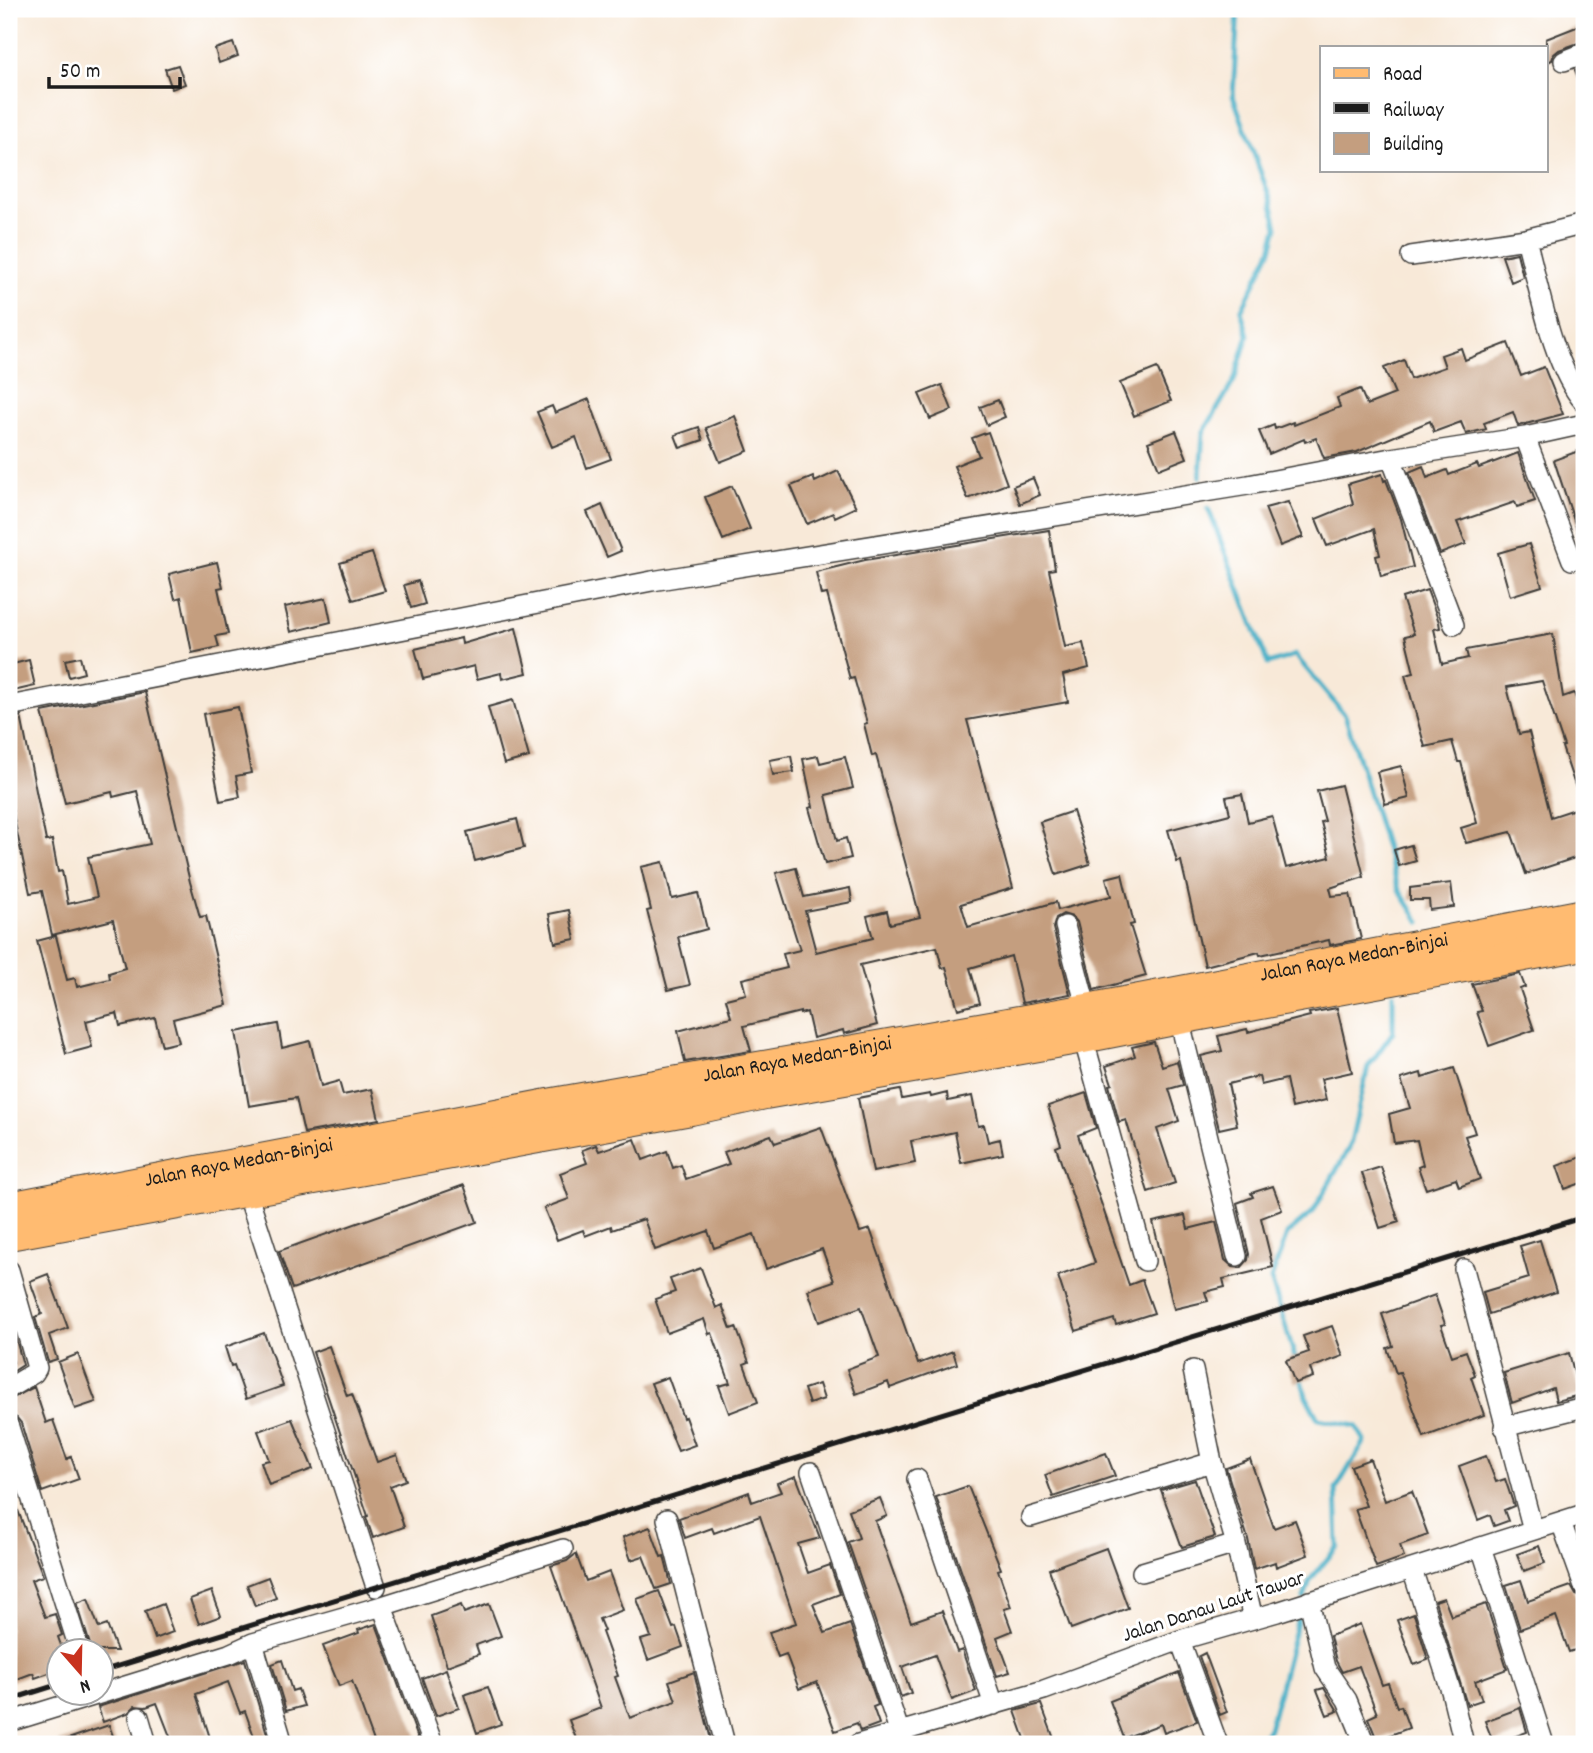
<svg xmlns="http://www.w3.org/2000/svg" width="1593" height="1753" font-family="Dekko,sans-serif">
	<rect width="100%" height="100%" fill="#fff"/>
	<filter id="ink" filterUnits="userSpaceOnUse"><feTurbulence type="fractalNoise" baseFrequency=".0143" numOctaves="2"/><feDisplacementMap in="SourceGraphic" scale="14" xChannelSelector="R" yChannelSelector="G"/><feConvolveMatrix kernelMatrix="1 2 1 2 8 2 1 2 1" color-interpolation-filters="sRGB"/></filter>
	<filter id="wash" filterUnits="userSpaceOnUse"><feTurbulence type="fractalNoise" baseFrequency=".00686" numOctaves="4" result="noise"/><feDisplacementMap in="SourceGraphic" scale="28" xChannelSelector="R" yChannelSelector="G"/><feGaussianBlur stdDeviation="1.57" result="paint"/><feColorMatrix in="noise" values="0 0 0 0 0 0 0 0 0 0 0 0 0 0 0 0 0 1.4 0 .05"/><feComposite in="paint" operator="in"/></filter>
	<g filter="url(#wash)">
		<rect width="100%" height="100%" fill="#f8e9d8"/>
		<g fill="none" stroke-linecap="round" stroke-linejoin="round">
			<!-- stream -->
			<path stroke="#48b0c7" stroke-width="5" d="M1200,477l3,-44 31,-52 14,-46 -7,-24 30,-61 6,-23 -6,-26 -38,-105 5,-87
				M1208,508l60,156 27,-9 50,60 54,175 21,32
				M1296,1361l-25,-82 16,-45 26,-22 37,-66 18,-79 25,-35v-39
				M1300,1374l6,22 12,23 38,7 9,15 -29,48 2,57 -28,34 -6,18
				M1254,1744l15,-15 31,-119"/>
		</g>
		<g id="blocks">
			<!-- building -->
			<path fill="#c49e7f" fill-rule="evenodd" d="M1584,24v17l-25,9 -5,4 -2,6 -6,3v-24z
				M233,43l5,13 -19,7 -4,-14z
				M178,65l7,19 -13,5 -7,-20z
				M1584,66v25h-1l-8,-21z
				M1517,253l6,24 -12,5 -9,-26z
				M1508,343l13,33 23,-9 19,47 -45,12 -5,-14 -29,11 2,6 -20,5 -5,-12 -27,10 -4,-11 -73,31 -33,6 -8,-20 -11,4 -1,-3 -35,15 -10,-23 15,-6 1,4 18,-7 1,3 46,-18 -3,-9 23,-9 7,16 28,-11 -11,-26 20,-8 7,19 34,-12 -4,-12 20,-7 4,12z
				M1157,368l14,33 -37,15 -14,-33z
				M942,385l10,25 -22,9 -11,-25z
				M589,399l22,60 -24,9 -11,-31 -24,10 -15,-35 15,-6 3,7z
				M998,400l7,17 -18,8 -7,-18z
				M735,416l13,35 -28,11 -14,-34z
				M699,427l4,13 -23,8 -5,-13z
				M1176,431l11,27 -28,11 -11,-27z
				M988,432l19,52 -39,15 -14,-33 25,-10 -7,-18z
				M1584,449v93h-3l-27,-82z
				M1518,453l17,48 -18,6 -2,-5 -58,20 9,22 -26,10 -31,-82 14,-6 4,12 20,-8 2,5 28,-11 2,4z
				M838,471l18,36 -21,10 -2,-4 -26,11 -16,-38 22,-9 2,5z
				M1382,474l2,7 2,-1 15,39 12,48 -32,9 -5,-20 4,-1 -6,-26 -47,17 -11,-27 37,-15 -5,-20z
				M1033,478l7,17 -20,9 -7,-18z
				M732,486l18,43 -27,11 -18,-43z
				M1288,502l15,35 -23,9 -15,-38z
				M602,505l19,46 -14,6 -20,-45z
				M1049,530l6,39 -6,1 16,77 18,-4 6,25 -26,7 5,27 -101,18 46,168 -52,16 7,23 88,-25 2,8 53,-14 -5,-18 16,-4 12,50 -4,1 16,51 -52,14 -17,-68 -4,-5 -10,-3 -7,4 -3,10 17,66 -48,9 -11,-47 -41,12 10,35 -22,6 -12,-42 -4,1 -5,-21 -77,18 17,60 -33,9 -1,-4 -30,8 -6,-26 -7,2v-2l-56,14 7,25 -66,11 -7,-31 53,-14 -5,-18 20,-5 -4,-15 45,-11 -4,-14 17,-4 -24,-77 20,-5 8,29 46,-9 2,14 -47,9 11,41 57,-14 -6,-22 20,-5 3,13 30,-7 -44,-162 -4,1 -8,-32 3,-1 -13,-45 -4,1 -23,-85 -6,1 -5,-23 49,-12z
				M1529,544l13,42 -32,10 -12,-43z
				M372,553l13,38 -32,9 -13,-37z
				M217,562l6,25 -5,1 10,46 -12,2 3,11 -27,6 -11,-56 -6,2 -6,-25z
				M418,581l7,23 -14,4 -7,-23z
				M1427,590l12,32 1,6 -6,1 8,35 26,-6 -2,-8 87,-16 10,63 11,-4 10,29v9l-4,2 4,12v110l-58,19 -15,-42 -45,11 -5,-15 16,-5 -16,-61h-3l-6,-21 -27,6 -20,-72 9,-2 -9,-37 9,-2 -12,-36zM1542,681l22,65 -2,1 20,59h2l-33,11 -22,-85 -10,2 -12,-47z
				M326,598l5,24 -40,10 -6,-25z
				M516,628l11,45 -25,6 -1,-6 -24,6 -3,-13 -51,13 -8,-30 46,-11 1,6z
				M80,657l4,16 -15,4 -4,-17z
				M29,660l6,26 -26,6v-27z
				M145,692l45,190 10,35 6,-1 21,89 -54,14 6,23 -17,4 -7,-28 -35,8 -3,-13 -31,8 6,26 -26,7 -29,-113 19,-5 11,44 8,-2 2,9 33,-8 -1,-6 16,-5 -12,-48 -61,15 -10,-44 -12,2 -21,-98v-76l12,-3 25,125 6,-1 6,32 4,-1 6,33 29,-7 -9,-40 62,-13 -13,-53 -24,6 -1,-5 -47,11 -23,-91z
				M513,700l16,57 -25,7 -16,-57z
				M238,707l13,66 -15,3 4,21 -20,4 -17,-87z
				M791,756l3,16 -21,3 -3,-15z
				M818,756l2,7 25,-6 8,31 -27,7 11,46 9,-3 5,20 -26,6 -16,-56 4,-1 -10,-48z
				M1401,766l8,32 -24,6 -8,-32z
				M1341,785l23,92 -34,11 2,8 18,-2 11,45 -31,6 -1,-5 -69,15 -1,-3 -54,14 -24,-105 -4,1 -9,-32 62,-16 -4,-17 16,-3 6,28 24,-6 14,52 44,-11 -9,-35 4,-1 -8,-30z
				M1073,811l17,53 -34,11 -16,-53z
				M517,819l7,29 -49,13 -8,-29z
				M1411,845l5,16 -17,5 -5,-16z
				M663,862l9,37 26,-6 9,36 -29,8 12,48 -22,5 -21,-79 4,-1 -10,-43z
				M1451,883l3,24 -24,3 -1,-10h-19v-12z
				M569,910l6,29 -20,4 -6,-29z
				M1520,974l5,13 -5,2 14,41 -45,16 -12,-34 5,-1 -10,-27z
				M1337,1008l15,64 -31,7 5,21 -34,8 -6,-29 -25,6 -2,-9 -31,8 9,41 -18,4 -18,-73 21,-5 -4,-15 29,-7 1,3 62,-16 -1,-3z
				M278,1024l4,24 28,-7 11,45 18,-5 4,14 29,-6 7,30 -75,14 -8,-35 -47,8 -13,-74z
				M1154,1042l8,24 15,-5 6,24 -14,4 10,32 -22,8 18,54 -27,9 -22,-72 -7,2 -10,-37 3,-1 -6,-18 29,-10 -3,-9z
				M1454,1068l21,65 -10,3 15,43 -21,8 -3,-8 -30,10 -8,-22 5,-2 -6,-25 -23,3 -5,-29 21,-6 -9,-29 20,-6 1,5z
				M900,1090l2,9 28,-5 1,3 16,-4 1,8 24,-5 6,30 6,-1 4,17 12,-3 3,15 -42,9 -6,-31 -44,9 4,22 -42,9 -15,-74z
				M1086,1093l10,35 -18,7 51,150 13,-5 12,33 -38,12 -2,-6 -38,12 -18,-55 37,-13 -39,-116 5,-2 -13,-39z
				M821,1127l39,105 10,-3 48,135 35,-13 4,13 -67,24 -2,-6 -32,12 -9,-25 32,-12 -18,-50 -42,15 -11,-32 26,-9 -12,-32 -56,20 -12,-35 -40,14 -6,-17 -53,19 -11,-31 -32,11 -1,-4 -26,10 -2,-6 -26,10 -13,-32 25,-9 -9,-26 27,-10 -5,-13 14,-5 3,6 36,-12 8,21 24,-9 6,17 8,-3 5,14 43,-15 -5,-12 47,-17 4,8z
				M1584,1156v26l-19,7 -8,-23z
				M1381,1167l18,55 -19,6 -18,-55z
				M464,1185l13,37 -185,67 -13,-38z
				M1273,1186l9,24 -21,8 12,49 -50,12 2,8 -20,5 3,9 -34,8 -21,-87 32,-7 3,14 28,-7 9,38 8,7 8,1 7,-8 1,-6 -12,-51 16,-6 -2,-4z
				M1540,1240l16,52 -67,22 -6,-22 46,-14 -9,-32z
				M701,1268l15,40 6,-3 9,24 5,-2 13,35 -5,2 14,38 -29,11 -10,-27 11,-3 -18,-50 -3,1 -5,-15 -37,14 -12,-34 20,-7 -5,-13z
				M48,1274l20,54 -19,7 8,24 -9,3 -13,-45 7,-3 -12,-33z
				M1435,1295l10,29 -4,1 11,31 14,-5 9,24 -4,2 13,38 -60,22 -24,-65 -4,1 -9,-25 6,-2 -11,-32z
				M12,1325l11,40 -14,9v-11l4,-1 -4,-12v-24z
				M1332,1326l11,30 -33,12 3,9 -18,6 -9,-23 23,-8 -6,-16z
				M264,1333l19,53 -37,13 -12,-34 -3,1 -6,-19z
				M329,1346l18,50 5,-2 25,68 20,-7 9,25 -16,6 14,41 -31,11 -7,-21 2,-1 -55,-164z
				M1569,1353l11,42 -24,6 -3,-13 -41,15 -8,-30z
				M78,1354l18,48 -21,7 -17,-47z
				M668,1377l15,41 2,-1 10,28 -17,6 -27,-68z
				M819,1384l5,15 -15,5 -5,-15z
				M34,1387l12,36 7,-3 14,39 4,-2 8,22 -37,13 -21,-69 -4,-5 -6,-3 -2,-5v-10z
				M292,1419l21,50 -44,16 -8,-23 8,-2 -11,-29z
				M1106,1453l9,23 -62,21 -8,-22z
				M1486,1456l10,26 9,-3 9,27 -10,4 4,11 -14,5 -4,-11 -12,5 -19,-54z
				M1250,1459l24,69 21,-8 13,35 -32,12 -1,-5 -21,7 -6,-30 -22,-71z
				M1370,1459l15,42 27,-10 16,44 -28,10 4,12 -28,10 -21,-58 11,-3 -15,-40z
				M796,1476l24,62 -22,6 10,29 22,-8 10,29 -27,10 12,29 25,-9 28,81 -5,2 6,17 -19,7 -3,-8 -22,8 -18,-49 -18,7 -13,-35 -8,3 -9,-25 27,-9 -36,-107 -46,17 -2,-5 -27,10 -6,-20 70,-26 3,10 29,-10 -4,-9z
				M1195,1480l20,57 -33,10 -21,-57z
				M968,1486l33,83 -3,1 13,37 -7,2 8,22 -15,6 13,35 -13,4 -61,-179z
				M9,1487l34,89 -12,4 14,37 10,-3 7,21 -4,2 5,14h-3v18l-25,9 -2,-5 -24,9z
				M880,1498l7,18 -12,5 36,101 31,-11 15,41 5,-2 14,41 -24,9 -17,-45 -33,12 9,26 -10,4 -53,-155 11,-4 -10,-28z
				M650,1527l11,30 3,-1 7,28 -15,5 -13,-33 -12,4 -8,-23z
				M1539,1546l6,17 -21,8 -7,-17z
				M1106,1548l22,60 -57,21 -22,-60z
				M576,1554l10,27 23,-9 14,38 -24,9 5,12 -2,1 16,44 -3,1 15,41 46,-17 -7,-20 25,-9 18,72h-102l-2,-6 -18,6h-12l-9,-24 32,-12 -50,-142 16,-5z
				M268,1577l8,21 -21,8 -8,-21z
				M1521,1580l7,21 43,-15 5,9 8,3v49l-15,5 -13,-36 -36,13 -14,-44z
				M212,1591l9,25 -22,8 -9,-25z
				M659,1591l14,37 3,-1 7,20 -35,13 -7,-20 10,-3 -14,-38z
				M1444,1598l7,18 35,-12 21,65 -32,12 7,19 -15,5 -32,-104z
				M88,1599l11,29 8,-3 10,26h-25l-15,-48z
				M163,1604l10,28 -18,7 -10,-28z
				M489,1604l12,32 -25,9 3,9 -32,12 -16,-50 30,-11 3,8z
				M1414,1614l14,46 -14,5 -17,-45z
				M376,1624l44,120h-45l-23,-63 -13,5 -16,-40 36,-13 -1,-3z
				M1360,1624l22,61 6,-2 9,24 4,-1 8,22 -32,12 -9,-22 9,-4 -18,-48 -17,6 -6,-11 -6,-25z
				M1205,1653l22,59 -7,3 -21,-59z
				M245,1660l23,77 -12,5 -11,-31 -5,2 -12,-31 -32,12 16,50h-39l-16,-41 -11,4 -11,-1 -7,7 -25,9 -5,-15z
				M282,1660l10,31 6,-2 6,17 -18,5 -14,-47z
				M446,1669l13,39 -23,8 -14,-38z
				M1179,1673l18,48 -33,12 -3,-9 -37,14 -14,-37z
				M488,1687l13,37 -24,9 -13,-38z
				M1324,1688l14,23 -11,4 -10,-25z
				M1041,1704l15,40h-29l-12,-33z
				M1520,1708l7,24 -33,12 -9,-23z
				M109,1725l7,19h-57v-2z"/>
		</g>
	</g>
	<g filter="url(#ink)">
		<use href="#blocks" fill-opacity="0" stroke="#3d3b38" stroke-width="2"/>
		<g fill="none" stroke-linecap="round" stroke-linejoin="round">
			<!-- minor casing -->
			<g stroke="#3d3b38" stroke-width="22">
				<path id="minor" d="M1564,61l20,-8
					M1526,239c13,47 26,127 58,163
					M1411,256l115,-17 58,-15
					M1525,437l47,123
					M1391,458l63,167
					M9,706l643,-125 596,-96 143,-27 134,-21 59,-13
					M1065,926l22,84 -4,27 62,224
					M1179,1018l58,238
					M246,1189l130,398
					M1464,1269l69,261
					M9,1270l28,98 -3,5 -25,15
					M1193,1370l19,92 24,82 17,75
					M9,1427l71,225
					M1504,1427l80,-20
					M811,1472l89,261
					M917,1479l77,226
					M1031,1517l181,-55
					M667,1519l58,225
					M1561,1522l23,64
					M1481,1547l63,197
					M1412,1569l39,122 13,53
					M1142,1572l94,-28
					M1309,1601l16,67 22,32 18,44
					M382,1606l51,138
					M1180,1640l38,104
					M253,1643l30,101
					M139,1717l8,27
					M9,1722l220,-68 24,-11 129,-37 181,-57
					M858,1744l186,-54 136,-50 97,-28 307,-98"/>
			</g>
			<!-- primary casing -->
			<g stroke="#3d3b38" stroke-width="34">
				<g id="primary">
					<path id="s1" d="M9,1208l539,-103 539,-95 497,-95"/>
					<path d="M9,1234l682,-125 74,-16 318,-56 96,-19 405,-74"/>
				</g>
			</g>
			<!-- minor -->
			<use href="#minor" stroke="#fff" stroke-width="19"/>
			<!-- primary -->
			<use href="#primary" stroke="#ffbb71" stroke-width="32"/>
			<!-- rail -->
			<path stroke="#1c1c1c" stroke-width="5" d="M102,1671l1482,-454
				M9,1700l51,-16"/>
		</g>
	</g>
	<g text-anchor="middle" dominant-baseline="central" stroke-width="6" stroke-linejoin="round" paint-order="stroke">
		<!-- street labels -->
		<g font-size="21" fill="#1c1c1c" stroke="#fff">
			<text stroke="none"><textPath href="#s1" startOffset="1368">Jalan Raya Medan-Binjai</textPath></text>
			<text stroke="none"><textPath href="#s1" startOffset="802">Jalan Raya Medan-Binjai</textPath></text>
			<text stroke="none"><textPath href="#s1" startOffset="234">Jalan Raya Medan-Binjai</textPath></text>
			<text transform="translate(1214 1608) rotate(-18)">Jalan Danau Laut Tawar</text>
		</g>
	</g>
	<!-- margin -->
	<rect width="1593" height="1753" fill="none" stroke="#fff" stroke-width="35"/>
	<!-- legend -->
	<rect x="1320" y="46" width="228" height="126" fill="#ffffff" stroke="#a4a4a4" stroke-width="2"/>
	<rect x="1334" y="68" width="35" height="10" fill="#ffbb71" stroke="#a4a4a4" stroke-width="2"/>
	<text x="1383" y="80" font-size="21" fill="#1c1c1c">Road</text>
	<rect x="1334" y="103" width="35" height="10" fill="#1c1c1c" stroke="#a4a4a4" stroke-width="2"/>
	<text x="1383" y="116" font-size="21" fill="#1c1c1c">Railway</text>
	<rect x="1334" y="133" width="35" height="21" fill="#c49e7f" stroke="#a4a4a4" stroke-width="2"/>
	<text x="1383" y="150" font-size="21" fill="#1c1c1c">Building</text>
	<!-- north arrow -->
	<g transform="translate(80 1672) rotate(160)"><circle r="33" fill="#ffffff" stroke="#a4a4a4" stroke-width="2"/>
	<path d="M0-5L12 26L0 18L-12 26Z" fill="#c8321e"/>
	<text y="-10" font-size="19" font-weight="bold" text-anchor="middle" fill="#1c1c1c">N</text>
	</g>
	<!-- scale -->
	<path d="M49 77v10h131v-10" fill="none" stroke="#1c1c1c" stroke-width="3.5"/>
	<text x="60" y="77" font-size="21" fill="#1c1c1c" stroke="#ffffff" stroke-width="5" paint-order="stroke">50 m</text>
</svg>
